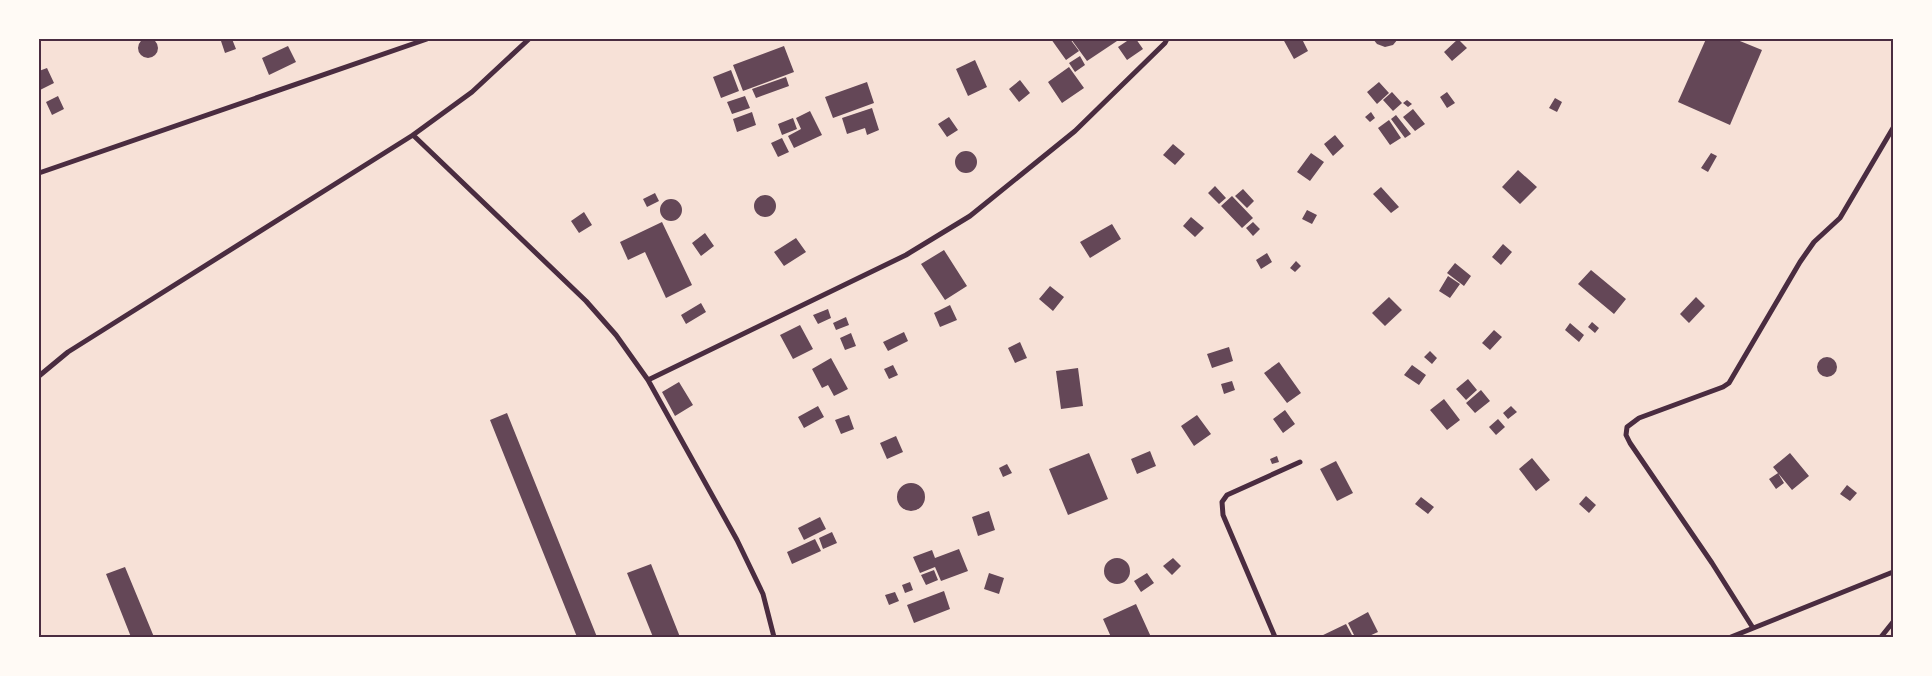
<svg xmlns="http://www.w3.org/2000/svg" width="1932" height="676" font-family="'Noto Serif',serif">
	<rect width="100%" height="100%" fill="#f7e1d7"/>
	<!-- building -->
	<path fill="#644757" d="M138 48a10 10 0 1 1 20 0a10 10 0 1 1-20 0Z
		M227,39h5l4,10 -11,4 -4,-12z
		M1051,39h19l9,12 -13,9z
		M1071,39h44l2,2 -30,20z
		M1130,39h6l7,10 -16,11 -9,-13z
		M1283,39h19l6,12 -14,8z
		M1373,39h25l-5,6 -8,2 -8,-3z
		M1458,39l9,9 -15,13 -8,-9z
		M1706,39h29l27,11 -32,75 -52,-23z
		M288,46l8,16 -27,13 -7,-17z
		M784,46l10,26 -51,19 -10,-26z
		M1080,56l5,9 -10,7 -6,-9z
		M975,60l12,27 -19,9 -12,-27z
		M1069,67l15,21 -22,15 -14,-21z
		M47,68l7,15 -14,7 -1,-19z
		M731,70l8,21 -18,7 -8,-21z
		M786,77l3,9 -33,12 -4,-9z
		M1020,80l10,13 -11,9 -10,-13z
		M867,82l7,21 -41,15 -8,-21z
		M1379,82l10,11 -12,11 -10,-12z
		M1392,92l10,11 -9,8 -10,-11z
		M1447,92l8,11 -8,5 -7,-11z
		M58,96l6,13 -12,6 -6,-13z
		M745,96l5,12 -18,6 -5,-12z
		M1555,98l7,4 -5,10 -8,-4z
		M1407,100l5,4 -4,3 -5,-4z
		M872,108l7,22 -12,5 -2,-7 -18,6 -5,-16z
		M1413,109l12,15 -10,7 -12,-14z
		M810,111l12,24 -28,13 -6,-12 13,-7 -5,-11z
		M752,112l4,13 -19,7 -4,-13z
		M1371,112l4,6 -5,4 -5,-5z
		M1396,115l15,19 -6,4 -14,-19z
		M949,117l9,13 -11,7 -9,-13z
		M793,118l4,11 -15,6 -4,-11z
		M1389,120l12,18 -11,7 -12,-17z
		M1335,135l9,11 -11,10 -9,-12z
		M782,138l7,14 -11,5 -7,-14z
		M1173,144l12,10 -10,11 -12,-10z
		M955 162a11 11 0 1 1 22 0a11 11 0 1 1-22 0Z
		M1311,153l13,9 -14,19 -13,-9z
		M1711,153l6,3 -9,16 -7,-4z
		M1518,170l19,17 -17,17 -18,-17z
		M1215,186l11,12 -7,6 -11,-11z
		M1381,187l18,20 -8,6 -18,-19z
		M1243,189l11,12 -7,7 -12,-12z
		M655,193l4,8 -12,6 -4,-8z
		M754 206a11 11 0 1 1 22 0a11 11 0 1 1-22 0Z
		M1232,196l21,22 -11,10 -21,-22z
		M660 210a11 11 0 1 1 22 0a11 11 0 1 1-22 0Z
		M1307,210l10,5 -5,9 -10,-5z
		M584,212l8,13 -13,8 -8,-12z
		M1191,217l13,11 -9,9 -12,-11z
		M662,222l30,63 -26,13 -21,-46 -17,8 -8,-18z
		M1253,222l7,7 -7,7 -7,-8z
		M1112,224l9,15 -31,19 -10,-16z
		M705,233l9,13 -13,10 -9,-13z
		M796,238l10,14 -22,14 -10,-14z
		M1503,244l9,8 -11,13 -9,-8z
		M944,250l23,36 -22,14 -24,-36z
		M1267,253l5,9 -11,7 -5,-9z
		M1296,261l5,5 -6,6 -5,-4z
		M1455,263l16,13 -7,10 -17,-13z
		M1591,270l35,29 -12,15 -36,-30z
		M1448,276l12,8 -10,14 -11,-7z
		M1050,286l14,11 -11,14 -14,-12z
		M1389,297l13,13 -17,16 -13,-13z
		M1696,297l9,9 -16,17 -9,-9z
		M701,303l5,9 -20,12 -5,-9z
		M950,305l7,15 -17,7 -6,-14z
		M828,309l3,9 -13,6 -5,-9z
		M846,317l3,8 -13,5 -3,-7z
		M1592,322l7,6 -4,5 -7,-6z
		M1570,323l14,12 -5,7 -14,-12z
		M800,325l13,24 -20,10 -13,-24z
		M1494,330l8,7 -12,13 -8,-7z
		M904,332l4,9 -20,10 -5,-9z
		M851,333l5,13 -11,4 -5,-12z
		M1020,342l7,16 -12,5 -7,-15z
		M1229,347l4,14 -21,7 -5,-14z
		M1430,351l7,7 -5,6 -8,-7z
		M1817 367a10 10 0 1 1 20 0a10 10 0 1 1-20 0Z
		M831,358l17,31 -14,7 -6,-11 -6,3 -10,-19z
		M1279,362l22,31 -14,10 -23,-30z
		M893,365l5,10 -9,4 -5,-10z
		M1412,365l14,10 -7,10 -15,-10z
		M1078,368l5,38 -22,3 -5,-38z
		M1468,379l9,11 -11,10 -10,-11z
		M1232,381l3,9 -11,4 -3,-10z
		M679,382l14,23 -18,11 -13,-24z
		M1481,390l9,11 -15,12 -9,-10z
		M1444,399l16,21 -13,10 -17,-20z
		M818,406l6,11 -20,11 -6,-11z
		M1511,406l6,6 -9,7 -5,-6z
		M1285,410l10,14 -12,9 -10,-14z
		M507,413l90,224h-20l-87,-217z
		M849,415l5,14 -13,5 -6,-14z
		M1197,415l14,19 -17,12 -13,-20z
		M1498,419l7,8 -9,8 -7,-8z
		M896,436l7,16 -16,7 -7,-16z
		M1150,451l6,15 -19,8 -6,-15z
		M1089,453l19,46 -40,16 -19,-46z
		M1790,453l19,23 -17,14 -19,-23z
		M1277,456l2,6 -7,2 -2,-5z
		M1532,458l18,22 -14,11 -17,-22z
		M1336,461l17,32 -16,8 -17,-32z
		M1007,464l5,9 -9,4 -4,-9z
		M1778,473l6,10 -8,6 -7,-10z
		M897 497a14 14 0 1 1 28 0a14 14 0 1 1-28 0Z
		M1847,485l10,8 -7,8 -10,-7z
		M1586,496l10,9 -7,8 -10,-9z
		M1421,497l13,10 -6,7 -13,-10z
		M989,511l6,19 -17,6 -6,-19z
		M820,517l6,12 -22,11 -6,-12z
		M832,532l5,11 -14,6 -4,-11z
		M815,539l6,12 -29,13 -5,-12z
		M959,549l9,22 -27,10 -6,-14 -15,6 -7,-16 19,-7 3,8z
		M1173,558l8,8 -9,9 -9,-9z
		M1104 571a13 13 0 1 1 26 0a13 13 0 1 1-26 0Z
		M651,564l29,73h-27l-26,-64z
		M125,567l29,70h-23l-25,-63z
		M934,570l4,10 -12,5 -5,-10z
		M989,573l15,5 -5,16 -15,-5z
		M1147,573l7,10 -13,9 -7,-11z
		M910,582l3,8 -8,3 -3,-8z
		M944,591l6,18 -36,14 -7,-18z
		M895,592l4,9 -10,4 -4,-10z
		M1136,604l15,33h-40l-8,-18z
		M1368,612l10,20 -11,5h-12l-7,-14z
		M1346,624l7,13h-34z"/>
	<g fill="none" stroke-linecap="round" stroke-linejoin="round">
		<!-- minor -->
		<path stroke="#4a2c40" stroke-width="5" d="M413,135l173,166 30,34 32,45 89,160 26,54 11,43
			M39,173l388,-134
			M39,376l29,-24 345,-217 59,-43 57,-53
			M648,380l258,-125 64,-39 105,-85 90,-88 2,-4
			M1753,628l-41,-65 -82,-120 -4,-8 1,-8 12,-9 84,-31 6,-4 71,-121 14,-20 26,-24 53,-90
			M1275,637l-52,-122 -1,-13 5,-7 73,-33
			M1731,637l162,-65
			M1881,637l12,-15"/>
	</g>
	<!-- border -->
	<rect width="1932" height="676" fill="none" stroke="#fffaf5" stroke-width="80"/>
	<rect x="40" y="40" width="1852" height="596" fill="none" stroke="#4a2c40" stroke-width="2"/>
</svg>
